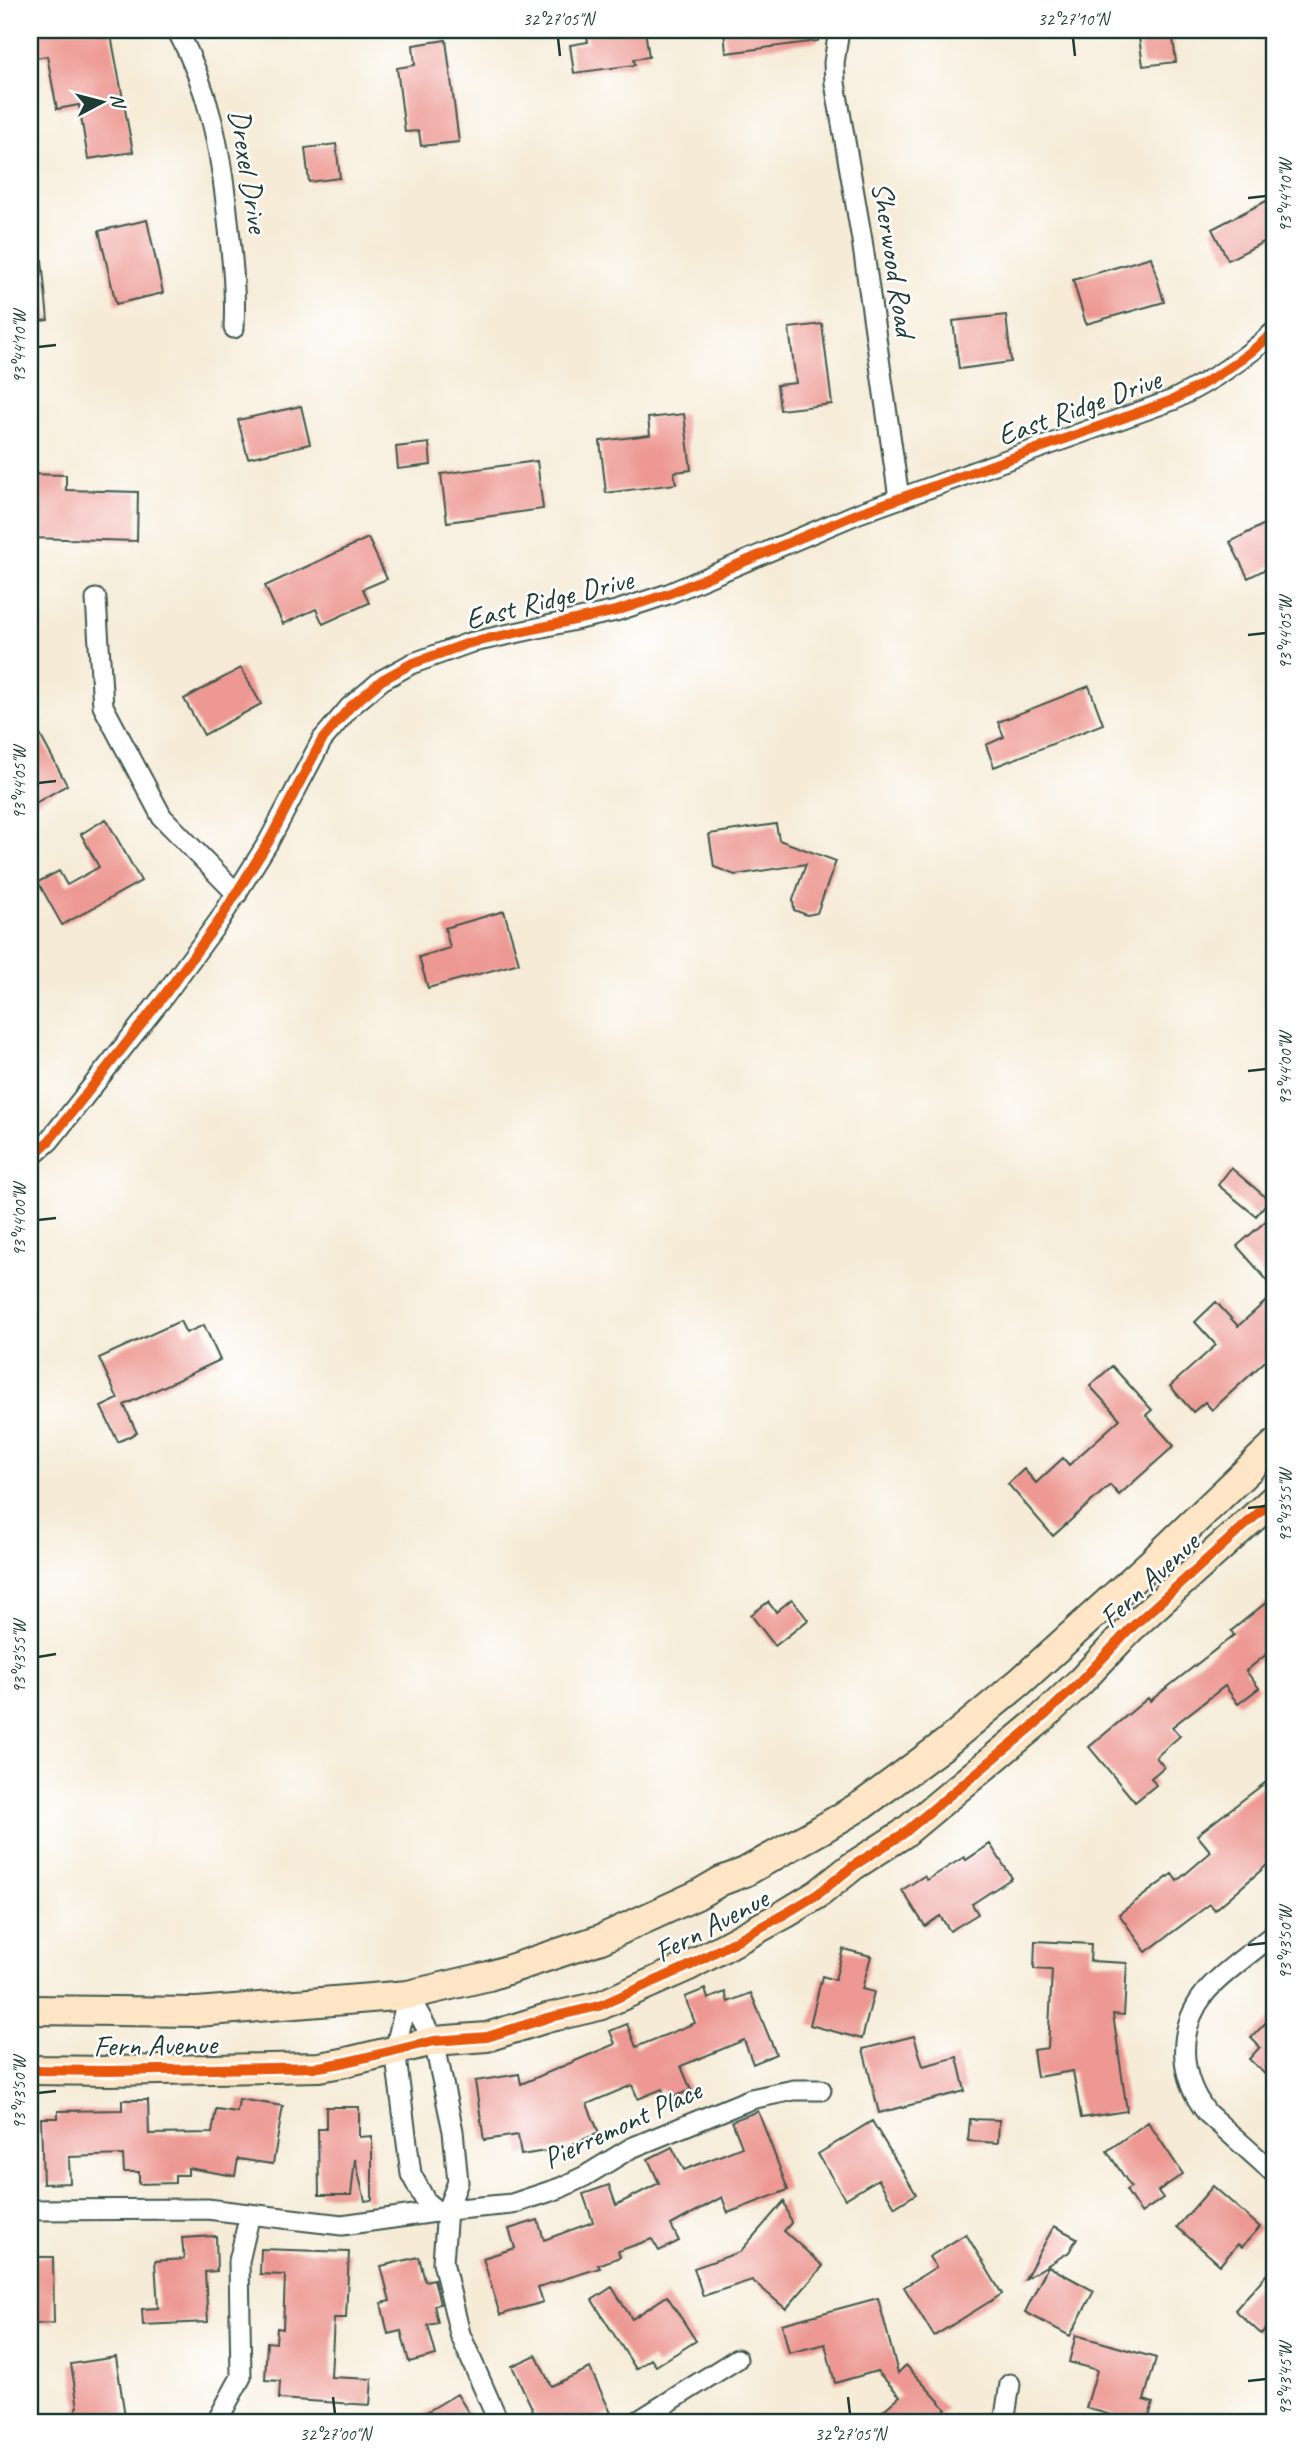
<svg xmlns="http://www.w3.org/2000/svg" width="1304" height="2453" font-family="Caveat,sans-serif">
	<rect width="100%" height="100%" fill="#fff"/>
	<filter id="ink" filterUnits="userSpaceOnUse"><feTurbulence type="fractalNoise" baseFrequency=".0143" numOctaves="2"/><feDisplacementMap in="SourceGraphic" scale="14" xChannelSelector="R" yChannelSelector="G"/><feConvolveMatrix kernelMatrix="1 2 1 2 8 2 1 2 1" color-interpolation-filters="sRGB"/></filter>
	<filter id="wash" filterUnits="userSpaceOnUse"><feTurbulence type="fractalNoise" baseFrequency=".00686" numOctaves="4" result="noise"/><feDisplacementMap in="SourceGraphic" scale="28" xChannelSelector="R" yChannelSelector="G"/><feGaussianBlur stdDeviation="1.57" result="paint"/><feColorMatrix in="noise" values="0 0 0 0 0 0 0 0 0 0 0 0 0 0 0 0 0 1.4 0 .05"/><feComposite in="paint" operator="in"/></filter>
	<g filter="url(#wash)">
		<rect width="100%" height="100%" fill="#f5ebd6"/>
		<g id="blocks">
			<!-- building -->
			<path fill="#ed9892" d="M30,30h80l23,122 -45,7 -9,-54 -22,4 -10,-53 -17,3z
				M586,30h59l4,27 -15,2 1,6 -61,8 -4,-28 18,-3z
				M724,30h93l1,11 -92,12z
				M1138,30h34l4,32 -33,4z
				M446,40l13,102 -38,4 -2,-15 -14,1 -8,-64 18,-3 -2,-20z
				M336,144l4,34 -31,4 -4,-34z
				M1274,197v40l-46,23 -16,-31z
				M147,220l16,73 -47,11 -17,-73z
				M1151,257l13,45 -78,22 -13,-44z
				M42,260l6,60 -18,2v-61z
				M1006,315l5,47 -52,7 -6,-48z
				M822,324l10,80 -52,6 -3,-25 19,-2 -7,-55z
				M301,406l9,38 -62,14 -10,-38z
				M684,414l7,56 -17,2 2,12 -70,9 -6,-52 50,-6 -2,-17z
				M429,443l2,22 -33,4 -2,-22z
				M537,461l6,48 -96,13 -6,-48z
				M30,474l36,1v15l72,2 -1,49 -107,-3z
				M1274,519v46l-26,13 -18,-36z
				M368,538l19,41 -24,10 6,14 -46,21 -7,-15 -33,15 -18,-38z
				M241,668l20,36 -57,31 -20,-36z
				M1089,686l14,38 -109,43 -8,-22 18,-8 -6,-15z
				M30,716l37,69 -37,21z
				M106,819l35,62 -79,44 -24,-43 21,-11 8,14 32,-18 -18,-33z
				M776,824l3,16 57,21 -19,52 -10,2 -13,-5 -1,-10 13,-36 -71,11 -21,-8 -5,-33z
				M504,911l15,52 -91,25 -9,-31 31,-9 -5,-20z
				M1231,1168l38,32 -13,16 -38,-31z
				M1267,1220l7,9v59l-37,-42z
				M1274,1294v59l-62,57 -7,-8 -12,10 -23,-26 46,-41 -21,-23 21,-20 22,24z
				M180,1321l6,12 18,-8 16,35 -96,45 13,28 -19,9 -17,-35 17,-8 -19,-41z
				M1112,1366l40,44 -6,5 28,31 -55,49 -9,-10 -57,51 -45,-52 16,-15 12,14 27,-25 6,7 51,-46 -30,-33z
				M1274,1596v52l-28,23 13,17 -21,16 -13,-18 -53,41 8,9 -24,21 8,10 -13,11 5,7 -21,17 -46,-55 59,-49 2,3 84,-66 -3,-4z
				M792,1599l16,21 -33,26 -24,-31 17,-13 8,10z
				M1274,1776v83l-59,51 -5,-6 -64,48 -27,-38 53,-40 5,7 34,-29 -14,-17z
				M990,1844l22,34 -40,26 6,10 -28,17 -10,-15 -15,10 -23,-36 22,-14 3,4 37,-23 2,3z
				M1035,1941l56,3 -1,17 37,2 -3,52 -11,-1 14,97 -46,7 -8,-47 -36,6 -4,-27 15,-2 4,-78 -18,-1z
				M843,1949l28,7 -9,33 12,3 -12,47 -52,-14 12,-49 13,4z
				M705,1989l3,10 17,-7 3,10 23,-9 25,61 -23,10 -9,-24 -63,26 10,24 -25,10 -4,-11 -24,10 -6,-14 -45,19 12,29 -35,15 -43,7 -3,-20 -34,5 -9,-59 44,-7 2,10 94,-40 -5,-13 17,-7 9,23 59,-24 -10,-26z
				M1274,2014v69l-25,-24 11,-12 -9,-9z
				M914,2036l9,30 34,-9 8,34 -86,22 -16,-64z
				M239,2099l44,7 -10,58 -35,-5 -3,17 -47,-8v7h-13v8l-36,1v-12h-15l-1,-17 -54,2 1,26 -27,1 -2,-66h17v-7l64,-1v-10h26l1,34 63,-1 4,-24 21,3z
				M326,2107h33v30l13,-1v64l-7,1 -10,-42 -4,36h-32l-1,-66h8z
				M758,2111l30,79 -60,23 -6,-16 -51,28 8,16 -20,10 -7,-12 -34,12 2,6 -22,8 2,3 -62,19 5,15 -43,13 -17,-57 32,-10 -6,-19 29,-9 6,20 49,-18 -10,-28 26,-9 7,20 43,-22 -11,-24 24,-12 12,23 58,-23 -10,-26z
				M970,2119l29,1 -1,23 -30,-2z
				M872,2121l44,73 -21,13 -17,-28 -33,20 -27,-45z
				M1148,2122l35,52 -25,17 5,7 -22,15 -15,-23 5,-3 -24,-36z
				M1213,2186l47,41 -18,20 -4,-3 -18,21 -43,-38z
				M784,2201l7,22 -7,8 39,35 -37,43 -34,-29 -49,16 -9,-28 46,-16z
				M1054,2226l23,12 -8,14 -44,27z
				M966,2234l36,60 -68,42 -30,-49 32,-20 -7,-10z
				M216,2236l1,35 -12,1 3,50 -65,3 -1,-16 16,-1 -3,-47 29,-2 -2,-21z
				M261,2249l88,3 -3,66h-12l-3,59 41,2 -2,26 -91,-6 1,-18 -15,-1 2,-38 9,1 1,-15 6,1 2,-54 -25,-1z
				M30,2257h23l1,66 -24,1z
				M419,2257l6,24 9,-2 6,25 -6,1 4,18 -10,2 8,30 -27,7 -8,-31 -13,3 -7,-31 9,-2 -9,-35z
				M1048,2266l46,25 -24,45 -45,-24z
				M1274,2266v53l-13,15 -26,-24z
				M612,2287l20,32 35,-23 29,45 -40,25 -5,-7 -15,10 -44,-69z
				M878,2298l20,75 8,-8 40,44 -15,14h-62l31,-27 -23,-25 -42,12 -10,-39 -36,9 -7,-29z
				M1076,2335l80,23 -12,42 9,3 -6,20h-7l-54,-15 11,-38 -28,-8z
				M536,2355l15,31 39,-18 21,45 -22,10h-50l-27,-57z
				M116,2357l10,66h-48l-2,-15 2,-1 -7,-43z
				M457,2394l18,29h-67z"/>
		</g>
	</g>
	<g filter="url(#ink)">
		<use href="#blocks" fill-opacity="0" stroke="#3f574c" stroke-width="2"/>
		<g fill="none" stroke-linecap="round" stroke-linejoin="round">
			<!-- street casing -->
			<g stroke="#3f574c" stroke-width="23">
				<path id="street" d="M177,30c33,60 44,123 51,190 4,37 8,71 6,108
					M839,30l-5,33 1,20 27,157 37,258
					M96,599l7,107 59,111 75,77
					M30,1158l19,-17 114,-144 56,-76 50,-80 53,-101 28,-33 32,-27 29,-16 58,-21 147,-32 52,-17 191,-81 314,-113c37,-19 70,-39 101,-68
					M1274,1934c-19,16 -55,41 -69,59 -29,37 -26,84 2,120l67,60
					M408,1995l-13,55 16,124 15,28 11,9 75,-7 48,-16 25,-12 46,-28 120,-49 43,-9h27
					M408,1995l26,46 19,90 5,51 -11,28 -4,52 17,72 39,89
					M30,2210l177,-1 135,16 101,-14
					M216,2423l25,-46 -2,-116 11,-47
					M635,2423l102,-64
					M1004,2423l6,-39"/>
			</g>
			<!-- secondary casing -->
			<g stroke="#3f574c" stroke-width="32">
				<path id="secondary" d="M30,2010l167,2 211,-17 81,-19 112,-37 96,-44 24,-14 24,-9 77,-43 43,-26 80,-59 76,-63 131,-119 122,-117
					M30,2070l79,1 210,-4 23,-4 92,-22 53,-4 60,-19 52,-12 90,-40 96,-52 33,-20 35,-28 50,-32 137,-114 41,-39 50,-53 143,-129"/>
			</g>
			<!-- street -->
			<use href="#street" stroke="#fff" stroke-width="19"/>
			<!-- secondary -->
			<use href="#secondary" stroke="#fde5c5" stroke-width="28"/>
			<!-- cycleway casing -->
			<g stroke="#fff" stroke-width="15">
				<path id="cycleway" d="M30,1158l19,-17 114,-144 56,-76 50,-80 53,-101 28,-33 32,-27 29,-16 58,-21 147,-32 52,-17 191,-81 314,-113c37,-19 70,-39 101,-68
					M30,2070l79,1 210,-4 23,-4 92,-22 53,-4 60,-19 52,-12 90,-40 96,-52 33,-20 35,-28 50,-32 137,-114 41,-39 50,-53 143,-129"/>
			</g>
			<!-- cycleway -->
			<use href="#cycleway" stroke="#e8590c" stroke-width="10"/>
		</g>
	</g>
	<!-- ticks -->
	<path fill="none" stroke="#1f3d34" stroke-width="2.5" d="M558,38l2,18M1073,38l2,18M1248,198l18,-2M38,347l18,-2M1248,635l18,-2M38,783l18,-2M1248,1071l18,-2M38,1220l18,-2M1248,1508l18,-2M38,1657l18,-3M1248,1945l18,-2M38,2093l18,-2M1248,2381l18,-2M333,2397l2,17M848,2397l2,17"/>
	<g text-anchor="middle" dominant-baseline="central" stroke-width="5" stroke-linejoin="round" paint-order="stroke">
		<!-- street labels -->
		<g font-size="30" fill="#1f3d34" stroke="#fff">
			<text transform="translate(249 171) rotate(81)">Drexel Drive</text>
			<text transform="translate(894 259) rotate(81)">Sherwood Road</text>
			<text transform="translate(1079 407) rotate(-20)">East Ridge Drive</text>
			<text transform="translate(549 599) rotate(-14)">East Ridge Drive</text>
			<text transform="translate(1149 1580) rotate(-43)">Fern Avenue</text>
			<text transform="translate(711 1925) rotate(-28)">Fern Avenue</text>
			<text transform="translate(155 2045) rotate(-1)">Fern Avenue</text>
			<text transform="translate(622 2124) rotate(-25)">Pierremont Place</text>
		</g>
	</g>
	<!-- margin -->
	<rect width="1304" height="2453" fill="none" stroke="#fff" stroke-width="77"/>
	<!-- north arrow -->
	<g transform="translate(102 102) rotate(83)" stroke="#ffffff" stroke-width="5" paint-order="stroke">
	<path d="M0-5L12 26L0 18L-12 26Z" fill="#1f3d34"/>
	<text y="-10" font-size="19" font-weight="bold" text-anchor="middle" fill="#1f3d34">N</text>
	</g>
	<rect x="38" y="38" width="1228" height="2376" fill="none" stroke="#1f3d34" stroke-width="2.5"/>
	<g font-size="18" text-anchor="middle" fill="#1f3d34">
		<text x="558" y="25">32°27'05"N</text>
		<text x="1073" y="25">32°27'10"N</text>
		<text transform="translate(1285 196) rotate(-90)" y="6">93°44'10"W</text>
		<text transform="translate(19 347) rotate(-90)" y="6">93°44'10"W</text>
		<text transform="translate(1285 633) rotate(-90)" y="6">93°44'05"W</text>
		<text transform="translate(19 783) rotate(-90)" y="6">93°44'05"W</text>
		<text transform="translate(1285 1069) rotate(-90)" y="6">93°44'00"W</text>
		<text transform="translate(19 1220) rotate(-90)" y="6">93°44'00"W</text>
		<text transform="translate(1285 1506) rotate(-90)" y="6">93°43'55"W</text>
		<text transform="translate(19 1657) rotate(-90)" y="6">93°43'55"W</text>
		<text transform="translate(1285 1943) rotate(-90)" y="6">93°43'50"W</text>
		<text transform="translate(19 2093) rotate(-90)" y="6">93°43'50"W</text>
		<text transform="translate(1285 2379) rotate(-90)" y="6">93°43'45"W</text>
		<text x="335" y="2440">32°27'00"N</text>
		<text x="850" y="2440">32°27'05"N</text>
	</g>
</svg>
